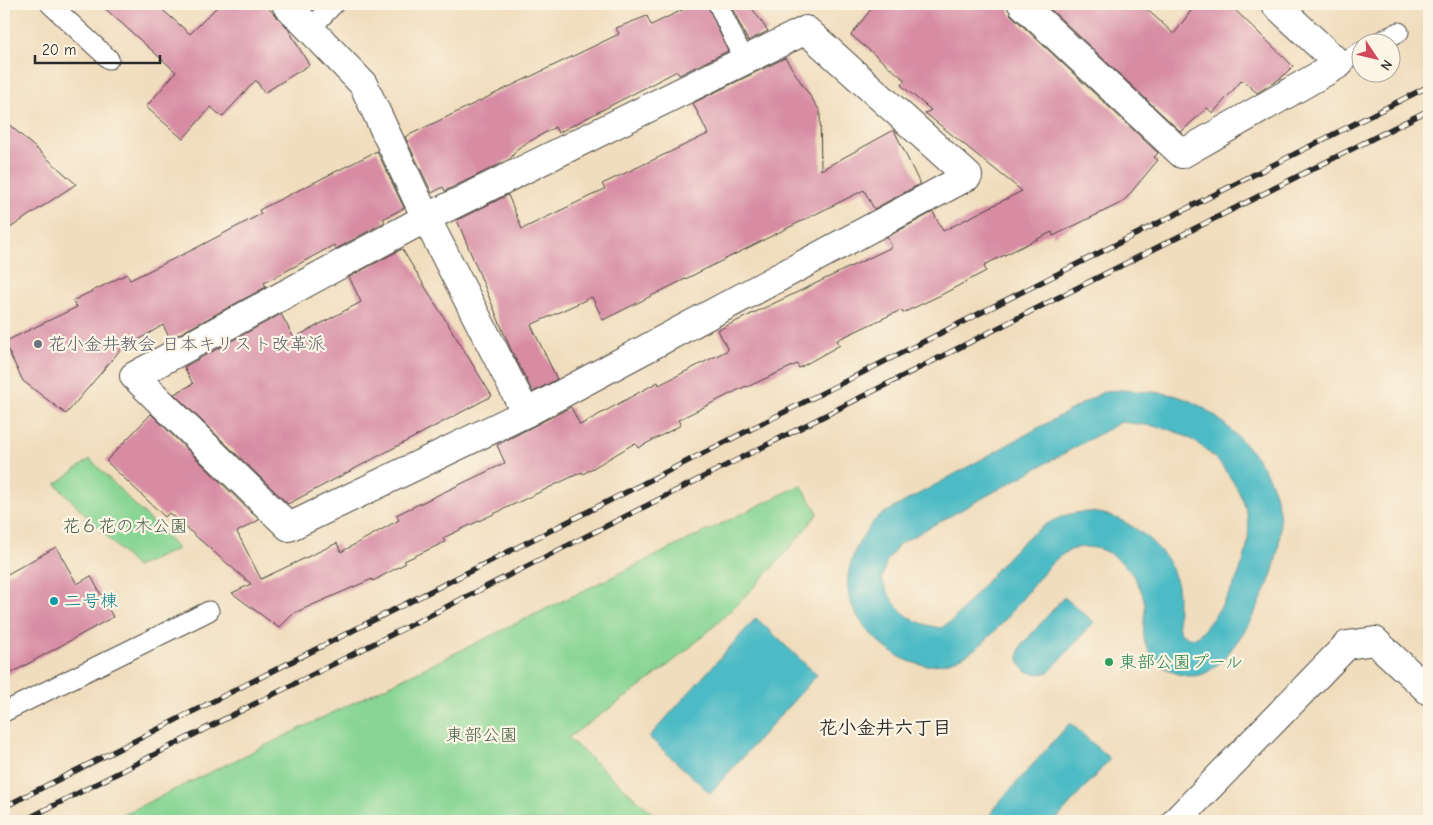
<svg xmlns="http://www.w3.org/2000/svg" width="1433" height="825" font-family="'Comic Neue','Klee One',sans-serif">
	<rect width="100%" height="100%" fill="#fcf5e5"/>
	<filter id="ink" filterUnits="userSpaceOnUse"><feTurbulence type="fractalNoise" baseFrequency=".02" numOctaves="2"/><feDisplacementMap in="SourceGraphic" scale="10" xChannelSelector="R" yChannelSelector="G"/><feConvolveMatrix kernelMatrix="1 2 1 2 8 2 1 2 1" color-interpolation-filters="sRGB"/></filter>
	<filter id="wash" filterUnits="userSpaceOnUse"><feTurbulence type="fractalNoise" baseFrequency=".0096" numOctaves="4" result="noise"/><feDisplacementMap in="SourceGraphic" scale="20" xChannelSelector="R" yChannelSelector="G"/><feGaussianBlur stdDeviation="1.12" result="paint"/><feColorMatrix in="noise" values="0 0 0 0 0 0 0 0 0 0 0 0 0 0 0 0 0 1.4 0 .05"/><feComposite in="paint" operator="in"/></filter>
	<g filter="url(#wash)">
		<rect width="100%" height="100%" fill="#f0ddbd"/>
		<!-- green -->
		<path fill="#89d694" stroke="#5a8060" d="M90,459l88,90 -42,18 -80,-83z
			M801,485l17,28c-45,58 -95,109 -152,154 -31,25 -66,47 -98,71l93,83h-551z"/>
		<!-- water -->
		<path fill="#4dbbc5" stroke="#3c7378" fill-rule="evenodd" d="M1123,390c19,2 41,1 60,8 20,7 37,21 52,36 52,49 56,102 27,164 -12,26 -28,53 -50,71 -23,18 -59,-1 -67,-27 -4,-12 1,-25 0,-37 -4,-28 -30,-59 -61,-58 -11,0 -22,7 -30,14 -29,29 -60,85 -99,99 -9,3 -21,6 -30,5 -31,-3 -63,-34 -74,-62 -11,-30 7,-66 28,-87l226,-125zM1121,422c16,2 33,3 49,8 21,6 42,22 55,40 9,12 19,29 22,44 9,43 -22,93 -50,123l-9,1 -8,-5c-5,-18 1,-37 -5,-56 -7,-23 -27,-41 -47,-53 -78,-45 -129,48 -175,96l-12,8c-32,-5 -48,-19 -59,-49l4,-17 13,-18z
			M1064,597l30,25 -45,50c-20,6 -36,-4 -28,-26z
			M756,618l61,57 -107,118 -61,-56z
			M1070,723l40,36 -55,62h-65l3,-12z"/>
		<g id="blocks">
			<!-- building -->
			<path fill="#d78ca4" d="M100,4h56l34,30 30,-30h44l23,23 22,38 -45,28 -8,-13 -34,37 -11,-10 -28,32 -37,-32 30,-35z
				M695,4h12l21,47 -49,24 -2,-4 -119,62 -3,-6 -37,21 -8,11 -65,32 -2,-4 -11,6 -27,-56 214,-103 -3,-6 31,-12 4,9z
				M730,4h19l19,27 -20,10z
				M875,4h132l4,11 147,138 -4,4 4,3 -35,42 -70,34 -1,-4 -68,33 2,6 -43,23 -40,19 -2,-3 -64,30 3,5 -41,23 -2,-4 -50,23 -1,-1 -68,34 3,5 -43,23 -3,-5 -52,31 -1,-2 -139,66 2,4 -41,19 2,2 -33,18 -1,-2 -78,34 -15,15 -47,-35 19,-9 -82,-71 -4,4 -59,-56 45,-47 108,106 -22,12 24,47 76,-36 4,9 58,-32 -3,-5 109,-52 -8,-18 74,-38 9,18 78,-43 1,3 69,-35 -10,-20 174,-83 -5,-10 46,-25 10,19 79,-40 -97,-78 6,-3 -30,-25 4,-5 -54,-45z
				M1045,4h96l33,30 22,-30h33l64,62 -12,12 -24,15 -15,-13 -29,33 -6,-5 -26,24z
				M785,58l35,53 1,59 73,-40 26,54 -46,25 -10,-19 -261,130 -11,-23 -61,28 26,54 -24,13 -22,-42 -54,-130 51,-25 14,34 83,-40 -3,-5 106,-50 -15,-31z
				M4,120l72,64 -72,48z
				M377,151l27,57 -21,11 2,3 -49,27 -2,-4 -70,38 2,4 -96,52 -7,-14 -40,24 -1,-1 -56,66 -43,-33 -19,-39 73,-35 -5,-6 55,-27 3,6 64,-31 67,-35 -2,-4z
				M402,249l90,147 -204,108 -114,-110 19,-10 -9,-17 97,-53 13,24 67,-36 -12,-25z
				M56,547l21,37 14,-8 22,41 -109,60v-101z"/>
		</g>
	</g>
	<g filter="url(#ink)">
		<use href="#blocks" fill-opacity="0" stroke="#494641" stroke-width="1"/>
		<g fill="none" stroke-linecap="round" stroke-linejoin="round">
			<!-- service casing -->
			<g stroke="#494641" stroke-width="21">
				<path id="service" d="M50,4l59,55
					M718,4l26,56
					M311,28l23,-24
					M1379,42l20,-10
					M1339,64l21,-12
					M4,712l205,-101"/>
			</g>
			<!-- minor casing -->
			<g stroke="#494641" stroke-width="30">
				<path id="minor" d="M286,4l77,80 63,134 100,195
					M1022,4l160,150 157,-90 -64,-60
					M806,30l162,146 -442,237 -237,114 -155,-151 292,-158z
					M1176,821l171,-176 28,-4 54,50"/>
			</g>
			<!-- service -->
			<use href="#service" stroke="#fff" stroke-width="19"/>
			<!-- minor -->
			<use href="#minor" stroke="#fff" stroke-width="28"/>
			<!-- rail casing -->
			<g stroke="#2b2b2b" stroke-width="5.5">
				<path id="rail" d="M4,807l1425,-721
					M23,821l1406,-711"/>
			</g>
			<!-- rail -->
			<use href="#rail" stroke="#fcf5e5" stroke-width="4" stroke-dasharray="11" stroke-linecap="butt"/>
		</g>
	</g>
	<!-- markers -->
	<circle fill="#6b7280" stroke="#fcf5e5" stroke-width="2" cx="38" cy="344" r="5"/>
	<circle fill="#0f9aa8" stroke="#fcf5e5" stroke-width="2" cx="54" cy="601" r="5"/>
	<circle fill="#2e9e5b" stroke="#fcf5e5" stroke-width="2" cx="1109" cy="662" r="5"/>
	<g text-anchor="middle" dominant-baseline="central" stroke-width="4.5" stroke-linejoin="round" paint-order="stroke">
		<!-- worship labels -->
		<g font-size="18" fill="#5b616d" stroke="#fcf5e5" text-anchor="start">
			<text x="48" y="344">花小金井教会 日本キリスト改革派</text>
		</g>
		<!-- park labels -->
		<g font-size="18" fill="#475e4a" stroke="#fcf5e5">
			<text x="125" y="526">花６花の木公園</text>
			<text x="482" y="735">東部公園</text>
		</g>
		<!-- culture labels -->
		<g font-size="18" fill="#0d838f" stroke="#fcf5e5" text-anchor="start">
			<text x="64" y="601">二号棟</text>
		</g>
		<!-- leisure labels -->
		<g font-size="18" fill="#27864d" stroke="#fcf5e5" text-anchor="start">
			<text x="1119" y="662">東部公園プール</text>
		</g>
		<!-- neighbourhood labels -->
		<g font-size="19" font-weight="bold" fill="#2b2b2b" stroke="#fcf5e5">
			<text x="885" y="728">花小金井六丁目</text>
		</g>
	</g>
	<!-- margin -->
	<rect width="1433" height="825" fill="none" stroke="#fcf5e5" stroke-width="20"/>
	<!-- north arrow -->
	<g transform="translate(1376 58) rotate(125)"><circle r="24" fill="#fcf5e5" stroke="#a8a49b"/>
	<path d="M0-4L9 19L0 12L-9 19Z" fill="#d1495b"/>
	<text y="-8" font-size="14" font-weight="bold" text-anchor="middle" fill="#2b2b2b">N</text>
	</g>
	<!-- scale -->
	<path d="M35 55v8h125v-8" fill="none" stroke="#2b2b2b" stroke-width="2.5"/>
	<text x="42" y="55" font-size="15" fill="#2b2b2b" stroke="#fcf5e5" stroke-width="4" paint-order="stroke">20 m</text>
</svg>
